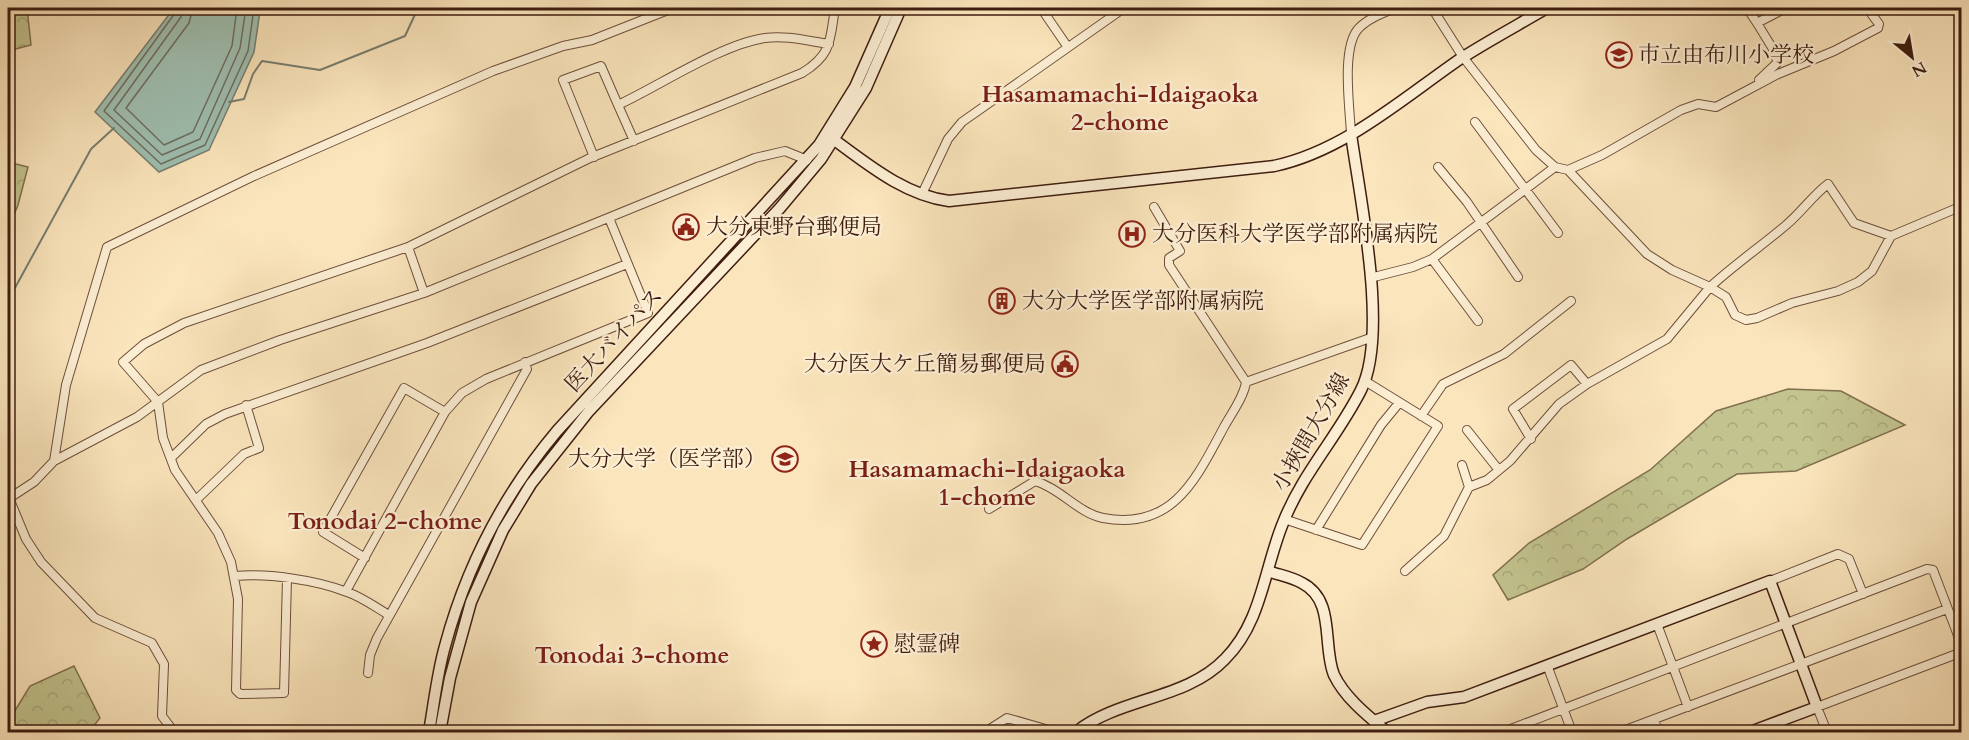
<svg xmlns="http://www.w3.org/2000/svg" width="1969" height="740" font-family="Cardo,'Noto Serif JP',serif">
	<defs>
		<pattern id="forest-crowns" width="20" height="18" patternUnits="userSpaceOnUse" patternTransform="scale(1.5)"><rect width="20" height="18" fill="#c2c38e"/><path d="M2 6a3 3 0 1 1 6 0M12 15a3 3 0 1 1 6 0" fill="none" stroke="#a8a779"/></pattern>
	</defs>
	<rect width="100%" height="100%" fill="#fbe5bc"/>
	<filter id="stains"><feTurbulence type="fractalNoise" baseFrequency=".00333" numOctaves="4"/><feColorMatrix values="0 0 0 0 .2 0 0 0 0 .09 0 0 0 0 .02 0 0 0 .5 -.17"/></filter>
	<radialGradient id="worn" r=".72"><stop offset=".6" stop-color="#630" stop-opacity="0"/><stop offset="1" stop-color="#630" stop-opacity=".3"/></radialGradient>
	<!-- forest -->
	<path fill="url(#forest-crowns)" stroke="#80704f" stroke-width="1.5" d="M8,8h19l4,37 -23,6z
		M8,162l20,5 -10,38 -10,24z
		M1788,389l53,2 64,34 -109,46 -59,3 -110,65 -44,30 -75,31 -15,-25 36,-32 121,-73 66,-59z
		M74,666l26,52 -11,14h-81v-10l22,-36z"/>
	<!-- water -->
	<path fill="#9fbfb1" stroke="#787e71" stroke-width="1.5" d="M174,8h85l1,3 -6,41 -45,98 -50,22 -64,-60z"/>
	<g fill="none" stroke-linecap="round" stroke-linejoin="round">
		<!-- shore -->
		<path stroke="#6e6e60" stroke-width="1.5" d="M176,8l-1,5 -71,98 57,53 44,-19 43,-94 6,-43
			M184,8l-3,9 -67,93 48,45 38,-16 40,-91 6,-40
			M193,8l-4,15 -63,85 38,37 29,-13 39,-86 5,-38"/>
		<!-- stream -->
		<path stroke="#787e71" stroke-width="2" d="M229,102l15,-3 9,-25 9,-13 58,9 85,-34 13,-28
			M8,337c6,-15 0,-25 2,-40l81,-148 23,-21"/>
		<!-- street casing -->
		<g stroke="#6d4f3b" stroke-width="10">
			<path id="street" d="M1041,8l26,38
				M1432,8l31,49 73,93 19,17 13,3 34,-15 79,-45 17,-6 18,3 62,-33 56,-23 44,-23 1,-4 -12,-16
				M1747,8l10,15 29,-15
				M1757,23l19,31 1,9 -18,17
				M1475,122l83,111
				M1351,134c-1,-25 -10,-85 7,-105 9,-10 25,-16 37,-21
				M634,141l-16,-36c41,-19 104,-61 147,-67 21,-3 43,3 64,6
				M594,157l-31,-77 38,-14 17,39
				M1438,167l29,35 51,75
				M922,194l26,-55 14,-17 162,-114
				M1891,236l-19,35 -14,11 -20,9 -46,12 -35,15 -11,2 -11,-5 -9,-18 -16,-10c24,-22 50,-40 75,-61 16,-13 27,-30 43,-42l26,39 37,13 71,-30
				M408,247l16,46
				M1432,259l46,62
				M1370,278l43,-11 19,-8 123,-92
				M1246,382l127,-45
				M1421,416l22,-32 61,-30 67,-53
				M1467,430l31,39
				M1531,439l-18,-30 58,-44 16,19
				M171,458l35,-34 19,-10 202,-71 200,-79
				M54,461l83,-44 64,-47 79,-30 144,-47 331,-135 30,-7 22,9
				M1462,465l7,22
				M9,498l17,41 15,23 54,56 57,25 12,21 -2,52 12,16
				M8,499l26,-17 20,-21 12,-76 41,-138 147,-71 239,-105 70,-25 29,-6 81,-32
				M196,500l48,-46 15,-6 -13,-43
				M989,509l46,-28c25,7 43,32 68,37 70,13 93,-39 121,-91 7,-13 20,-30 22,-45l-77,-117v-7l11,-7 -26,-44
				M1284,519l78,26 76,-119 -73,-45
				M1316,530l65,-105 18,-22
				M365,558l-42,-26 81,-144 41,24
				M1405,571l39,-35 25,-49 18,-7 23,-19 49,-57 28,-20 80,-45 43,-52 -38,-17 -25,-16 -79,-84
				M235,576c33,-3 81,4 112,16 15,5 28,15 42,23
				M287,579l-3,114 -44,1 -4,-4 2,-91 -7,-37 -13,-29 -43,-63 -12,-32 -5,-36 -35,-40 21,-18 40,-21 224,-76 182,-89 212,-85c30,-18 28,-33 33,-65
				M1770,581l68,-27 11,5 14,35
				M346,591l99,-179 17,-19 24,-14 162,-66 -39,-95
				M1657,624l31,83
				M1547,665l25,67
				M368,673l2,-18 7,-17 150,-269 -2,-7
				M1654,721l5,11
				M985,732l22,-14 49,14
				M1503,732l424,-163 6,1 29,76
				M1620,732l327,-123
				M1827,732l-10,-25 145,-55"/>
		</g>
		<!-- secondary casing -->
		<g stroke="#3e1d10" stroke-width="13">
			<path id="secondary" d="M829,136c36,26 74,59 120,65l325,-35c70,-15 128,-67 186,-107 28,-18 58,-34 87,-51
				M1268,571c11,4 24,6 34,12 34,17 20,63 32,92 11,23 34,41 53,57
				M1374,721l53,-19 37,-5 306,-116 47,126 -67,25
				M429,732c5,-28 8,-58 16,-86 21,-78 59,-152 112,-215l262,-286 36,-58 35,-79
				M440,732l10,-54 21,-76 32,-72 28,-46 58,-73 191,-203 41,-49 45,-71 35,-80
				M1076,732c44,-35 110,-32 149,-73 37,-37 39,-90 58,-136 19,-49 55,-87 78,-133 28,-56 -1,-191 -10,-256"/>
		</g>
		<!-- street -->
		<use href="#street" stroke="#fceed3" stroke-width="8"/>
		<!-- secondary -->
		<use href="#secondary" stroke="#fceed3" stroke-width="10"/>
	</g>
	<!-- icons -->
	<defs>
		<g id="school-ring" transform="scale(1.35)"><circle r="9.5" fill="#fceed3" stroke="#8f2418" stroke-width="1.5"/><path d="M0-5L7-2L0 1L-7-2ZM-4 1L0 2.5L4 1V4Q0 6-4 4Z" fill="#8f2418"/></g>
		<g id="civic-ring" transform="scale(1.35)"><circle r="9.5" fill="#fceed3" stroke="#8f2418" stroke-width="1.5"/><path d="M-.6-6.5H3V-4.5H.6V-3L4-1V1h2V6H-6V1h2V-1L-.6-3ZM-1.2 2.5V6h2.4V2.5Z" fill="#8f2418"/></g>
		<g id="hospital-ring" transform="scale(1.35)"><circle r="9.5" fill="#fceed3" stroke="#8f2418" stroke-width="1.5"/><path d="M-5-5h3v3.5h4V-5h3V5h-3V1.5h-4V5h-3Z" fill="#8f2418"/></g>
		<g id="building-ring" transform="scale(1.35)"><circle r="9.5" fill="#fceed3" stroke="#8f2418" stroke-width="1.5"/><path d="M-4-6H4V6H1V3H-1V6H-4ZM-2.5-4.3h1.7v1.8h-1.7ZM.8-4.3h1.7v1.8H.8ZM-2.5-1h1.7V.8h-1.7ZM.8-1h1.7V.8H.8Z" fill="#8f2418"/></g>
		<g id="university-ring" transform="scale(1.35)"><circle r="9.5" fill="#fceed3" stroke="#8f2418" stroke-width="1.5"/><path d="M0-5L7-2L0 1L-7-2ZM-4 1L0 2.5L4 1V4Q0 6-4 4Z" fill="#8f2418"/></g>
		<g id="sight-ring" transform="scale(1.35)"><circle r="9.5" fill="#fceed3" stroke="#8f2418" stroke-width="1.5"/><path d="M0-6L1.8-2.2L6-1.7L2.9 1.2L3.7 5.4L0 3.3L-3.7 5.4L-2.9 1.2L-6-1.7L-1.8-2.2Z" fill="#8f2418"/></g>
	</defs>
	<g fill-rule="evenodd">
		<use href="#school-ring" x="1619" y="55"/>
		<use href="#civic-ring" x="686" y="227"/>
		<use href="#hospital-ring" x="1132" y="234"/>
		<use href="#building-ring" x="1002" y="301"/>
		<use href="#civic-ring" x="1065" y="364"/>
		<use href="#university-ring" x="785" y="459"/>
		<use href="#sight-ring" x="874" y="644"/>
	</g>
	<g text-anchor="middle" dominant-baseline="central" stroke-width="4.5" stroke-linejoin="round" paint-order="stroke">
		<!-- poi labels -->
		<g font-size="22" fill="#3e1d10" stroke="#fceed3" text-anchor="start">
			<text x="1638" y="55">市立由布川小学校</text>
			<text x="706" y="227">大分東野台郵便局</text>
			<text x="1152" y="234">大分医科大学医学部附属病院</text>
			<text x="1022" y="301">大分大学医学部附属病院</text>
			<text x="1046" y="364" text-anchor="end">大分医大ケ丘簡易郵便局</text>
			<text x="766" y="459" text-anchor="end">大分大学（医学部）</text>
			<text x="894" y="644">慰霊碑</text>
		</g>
		<!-- street labels -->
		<g font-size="22" fill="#3e1d10" stroke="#fceed3">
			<text transform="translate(614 340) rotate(-47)">医大バイパス</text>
			<text transform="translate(1311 432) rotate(-60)">小挾間大分線</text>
		</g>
		<!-- neighbourhood labels -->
		<g font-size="24" font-weight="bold" fill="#7a1f14" stroke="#fceed3">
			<text x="1120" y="94">Hasamamachi-Idaigaoka<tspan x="1120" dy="28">2-chome</tspan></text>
			<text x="987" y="469">Hasamamachi-Idaigaoka<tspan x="987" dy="28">1-chome</tspan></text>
			<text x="385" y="521">Tonodai 2-chome</text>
			<text x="632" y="655">Tonodai 3-chome</text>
		</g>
	</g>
	<!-- margin -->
	<rect width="1969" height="740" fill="none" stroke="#fbe5bc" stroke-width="30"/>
	<rect x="9" y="9" width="1951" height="722" fill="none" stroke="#3e1d10" stroke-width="3"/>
	<rect x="15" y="15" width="1939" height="710" fill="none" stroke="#3e1d10" stroke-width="1.5"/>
	<!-- north arrow -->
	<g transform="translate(1912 57) rotate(150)" stroke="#fceed3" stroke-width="4.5" paint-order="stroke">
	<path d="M0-4.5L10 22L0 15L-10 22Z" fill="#3e1d10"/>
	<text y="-9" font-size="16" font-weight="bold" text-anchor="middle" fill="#3e1d10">N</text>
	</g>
	<rect width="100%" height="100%" filter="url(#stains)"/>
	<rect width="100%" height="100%" fill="url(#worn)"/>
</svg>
